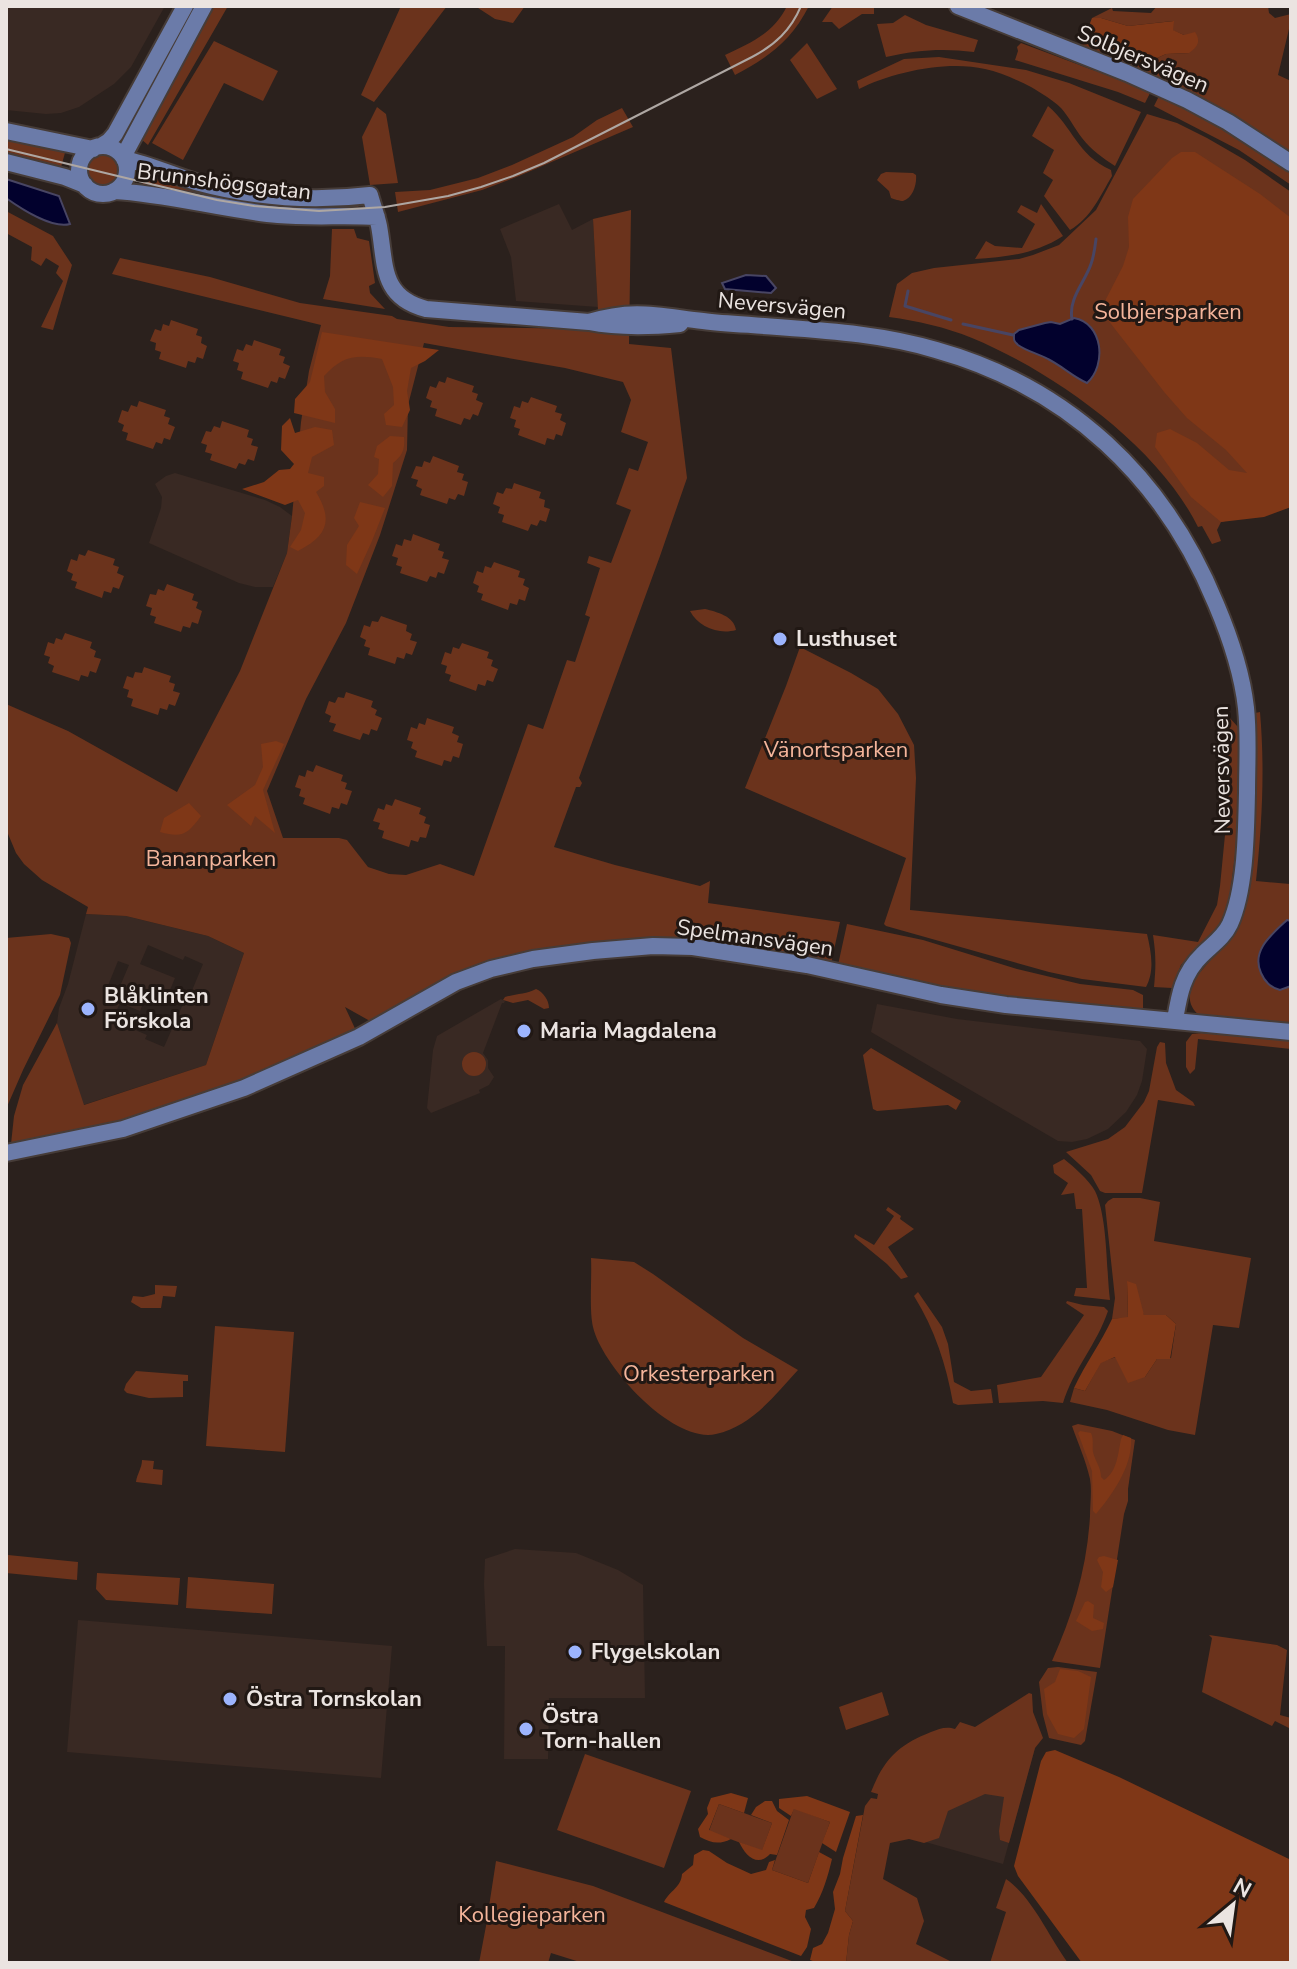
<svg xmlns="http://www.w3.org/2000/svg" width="1297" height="1969" font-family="'Nunito Sans',sans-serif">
	<rect width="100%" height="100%" fill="#2b211d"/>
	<!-- built -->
	<path fill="#392923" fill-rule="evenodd" d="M6,6h159l-34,61 -17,17 -35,23 -18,6 -15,1 -40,-4z
		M559,204l13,26 21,-11 5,88 -82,-6 -5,-44 -11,-28z
		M175,473l90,27 15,7 12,9 -5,37 -14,34h-18l-16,-4 -90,-40 12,-35 1,-11 -7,-13 11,-8z
		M86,914l40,2 82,20 36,17 -38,112 -123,40 -26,-82 2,-15 9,-24zM148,945l35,15 2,-4 18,8 -17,41 -3,-1 -19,43 -19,-8 2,-4 -35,-15 8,-17 20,8 5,-12 15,6 3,-9 4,1 8,-19 -35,-14zM118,961l11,4 -14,33 -10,-5z
		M501,999l4,2 -1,2h-2l-19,50 5,7v8l6,9 -5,8 -10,5 1,3 -49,20 -4,-5 6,-58 4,-14z
		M877,1004l80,15 183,22 7,8 -5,32 -5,14 -11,17 -18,17 -21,10 -15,3 -14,-1 -187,-109z
		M515,1549l61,4 42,17 25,15 2,113h-96l-1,61h-44l1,-113h-18l-3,-62 1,-25z
		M78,1620l314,26 -11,132 -314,-26z
		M966,1731l69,17 -32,116 -141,-40 3,-18 10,2z"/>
	<!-- green -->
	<path fill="#6b331c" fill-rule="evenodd" d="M211,6h17l-80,139 -7,-6z
		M401,6h46l-73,96 -13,-7z
		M475,6h50l-12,17 -18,-4z
		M787,6h22c-18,35 -40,51 -74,69l-10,-20c26,-12 49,-22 62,-49z
		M833,6h41v8h-12l-23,15 -7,-7h-10z
		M1157,6h111l1,7 6,5 16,-4v15h-2l-11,46 13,6v77l-210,-112 2,-5 65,21 18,-8 23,-1 -5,-18 -12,-5 1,-9 -45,5 -27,-8h-9l20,-10 1,3 38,2z
		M905,15l21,10 52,15 -4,12c-32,-4 -57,-2 -88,5l-9,-33 16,-1z
		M214,41l64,30 -15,30 -39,-18 -41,77 -31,-17z
		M807,43l30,46 -20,10 -27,-39z
		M1021,43l72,27 32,10 26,11 -6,12 -27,-11 -103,-32 3,-9 -1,-4z
		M939,57l87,13 43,13 72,29 -26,54c-12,-8 -24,-16 -33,-28 -7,-9 -13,-21 -21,-30 -8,-8 -20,-15 -30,-21 -14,-7 -31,-15 -46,-18 -37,-9 -93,3 -126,20l-2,-8 47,-22z
		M1159,96c46,21 90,45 132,74v15l-52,-35 -85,-44z
		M1048,106c25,21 29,49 63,64l1,6c-12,20 -21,42 -42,54l-26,-34 9,-16 -10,-7 11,-23 -22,-14z
		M377,107l9,7 12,69 -28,2 -8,-48z
		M622,108l11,19 -114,49 -37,14 -84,22 -3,-20 35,-2 48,-12 34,-13 61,-28 24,-17z
		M1147,114l30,9 30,15 38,22 46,32v314l-70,16 -4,8 4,11 -9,3 -10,-18 -4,1c-40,-81 -144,-155 -226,-189 -27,-11 -54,-17 -83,-21l8,-33 15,-11 22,-5 85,-9 14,-4 26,-10 37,-35z
		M6,134l60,15 -6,22 -54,-14z
		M88 170a16 16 0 1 1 32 0a16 16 0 1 1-32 0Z
		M147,169l211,35 1,9 -67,-1 -151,-23z
		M886,172l27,1 3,2c1,9 -3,23 -13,26 -3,0 -9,-2 -12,-3l-2,-7 -12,-11 4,-6z
		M1041,204l22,32c-28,18 -56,21 -88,23l11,-18 9,5 27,2 13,-24 -18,-12 4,-7 16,8z
		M631,210l-2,134 42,4 16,130 -27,78 -81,222 3,5 -2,4h-4l-22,60 61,18 85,21 10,-5 -2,22 132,19 -9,42 -127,-22 -155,9 -158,60 -21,10 -25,-14 14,30 -236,92 -112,15 3,-28 9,-31 34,-62 27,82 122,-40 38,-112 -36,-17 -82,-20 -40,-2 2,-7 -46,-27 -18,-16 -8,-11 -10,-24v-125l62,27 109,61 63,-121 47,-118 5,-37 9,-94 8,-51 12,-46 -209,-51 8,-16 90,19 90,26 92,13 5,3 52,8 150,2 -6,-110zM424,343l141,25 58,14 8,18 -10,32 27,10 -10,29 -9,-3 -13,36 15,6 -20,53 -22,-7 -2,7 13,5 -15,47 5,2 -15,45 -8,-2 -24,69 -15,-5 -54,152 -34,-12 -34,11 -17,-1 -21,-7 -21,-27 -8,-2h-56l-16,-47 39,-92 40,-76 34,-88 27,-85 1,-45z
		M6,211l47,25 19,29 -19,65 -12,-3 22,-46 -7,-8 3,-7 -13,-8 -5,8 -10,-6 1,-13 -26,-14z
		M332,229h22l3,9 12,3 6,42 -6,3 1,7 15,16 -62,-10 7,-23z
		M171,320l27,9 -2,6 6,2 -1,6 6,3 -4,13 -6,-2 -2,6 -7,-2 -2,7 -27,-9 2,-7 -6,-2 1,-7 -6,-2 5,-12 6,2 2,-7 6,2z
		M254,340l27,9 -2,6 6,2 -2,6 7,3 -5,13 -6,-2 -2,6 -6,-2 -3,7 -27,-9 2,-7 -6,-2 2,-7 -6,-2 4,-12 6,2 3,-7 6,2z
		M447,377l27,9 -2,6 6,2 -2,6 7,3 -5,13 -5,-2 -3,6 -6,-2 -3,7 -26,-9 2,-7 -7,-2 2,-6 -6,-3 4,-12 6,2 3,-7 6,2z
		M531,397l26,9 -2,6 7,2 -2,6 6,3 -4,13 -6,-2 -2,6 -7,-2 -2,7 -27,-10 2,-6 -6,-2 2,-7 -6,-2 4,-12 6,2 2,-7 6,2z
		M139,401l27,9 -2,6 6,2 -2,6 7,3 -5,13 -6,-2 -2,6 -6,-2 -3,7 -27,-9 2,-7 -6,-2 2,-6 -6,-3 4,-12 6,2 3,-7 6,2z
		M222,421l27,9 -2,7 6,2 -2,6 7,2 -4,14 -6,-2 -3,6 -6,-2 -3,6 -26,-9 2,-6 -7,-2 2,-7 -6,-2 5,-12 5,1 3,-6 6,2z
		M433,456l26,10 -2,6 7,2 -2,6 6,2 -4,14 -6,-2 -3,6 -6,-2 -2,6 -27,-9 2,-6 -6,-3 2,-6 -7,-2 5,-12 6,1 2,-6 6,2z
		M514,483l27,9 -2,6 6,2 -1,7 6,2 -4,13 -6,-2 -3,6 -6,-2 -3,7 -26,-9 2,-7 -6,-2 2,-6 -7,-3 4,-12 6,2 3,-6 6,1z
		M413,534l27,10 -2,6 6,2 -2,6 7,2 -5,14 -6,-2 -2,6 -6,-2 -3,6 -27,-9 2,-6 -6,-2 2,-7 -6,-2 4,-12 6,2 2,-7 7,2z
		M88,550l27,9 -2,6 6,2 -2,6 7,3 -5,13 -6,-2 -2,6 -7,-2 -2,7 -27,-10 2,-6 -6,-2 2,-6 -6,-3 4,-12 6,2 2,-7 6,2z
		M494,562l26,9 -2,6 7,2 -2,6 6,3 -4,13 -6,-2 -2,6 -7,-2 -2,7 -27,-10 2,-6 -6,-2 2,-6 -6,-3 4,-12 6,2 2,-7 6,2z
		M167,584l27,10 -2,6 6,2 -2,6 6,3 -4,13 -6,-2 -2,6 -7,-2 -2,6 -27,-9 2,-6 -6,-2 2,-7 -6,-2 4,-12 6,1 2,-6 6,2z
		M705,609c12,3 29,7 31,21 -17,5 -38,-3 -46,-19z
		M381,616l26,9 -1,6 6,3 -2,6 7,2 -5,13 -6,-2 -2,6 -7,-2 -2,7 -27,-9 2,-7 -6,-2 2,-6 -6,-3 4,-12 6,2 2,-6 6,1z
		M65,633l27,9 -2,6 6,3 -2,6 7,2 -5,14 -6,-2 -2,6 -7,-2 -2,6 -27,-9 2,-6 -6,-3 2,-6 -6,-2 4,-13 6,2 2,-6 6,2z
		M462,643l27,9 -2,6 6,2 -2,6 7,3 -5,13 -6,-2 -2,6 -7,-2 -2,7 -27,-10 2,-6 -6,-2 2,-7 -6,-2 4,-12 6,2 2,-7 6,2z
		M800,647l51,26 27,16 20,25 16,31 2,33 -6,132 237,24c4,17 8,37 -1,53l-64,-8 -33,-7 -163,-46 -2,-2 22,-66 -161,-70 41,-102z
		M144,667l27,9 -2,6 6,2 -2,7 7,2 -5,13 -6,-2 -2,6 -7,-2 -2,7 -27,-9 2,-7 -6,-2 2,-7 -6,-2 4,-12 6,2 2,-6 7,1z
		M346,692l27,9 -2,6 6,3 -2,5 7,3 -5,13 -6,-2 -2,6 -6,-2 -3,7 -27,-9 3,-7 -7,-2 2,-6 -6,-3 4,-12 6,2 3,-6 6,1z
		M1260,712c5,58 2,112 -4,169l34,3 1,142 -91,-10c-14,-11 -12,-24 -4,-39l42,-50 5,-18 9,-191 3,-5z
		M1223,716h5l10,11 2,14 -1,83 -10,79 -8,24 -40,38 -9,23 -18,-1c2,-21 2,-32 -1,-52l45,7 19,-37 3,-19 8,-82v-44z
		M427,718l27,9 -2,6 7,3 -2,6 6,2 -4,14 -6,-2 -2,6 -7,-2 -2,6 -27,-9 2,-6 -6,-3 2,-6 -6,-2 4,-13 6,2 2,-6 6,2z
		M316,765l27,10 -2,6 6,2 -2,6 7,2 -5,14 -6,-2 -2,6 -7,-2 -2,7 -27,-10 2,-6 -6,-2 2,-7 -6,-2 4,-12 6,2 2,-7 6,2z
		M395,799l26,9 -2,6 7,3 -2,6 6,2 -4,13 -6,-1 -2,5 -7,-2 -2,7 -27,-9 2,-7 -6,-2 2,-6 -7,-2 5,-13 6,2 2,-6 6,2z
		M847,924l76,16 94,29 63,15 53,6 10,5v14l-60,-3 -116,-13 -129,-28z
		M51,934l18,4 2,5 -11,52 -37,75 -17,39v-171z
		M536,989c7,3 13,11 13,19l-5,1 -16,-9 -15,3 -10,-3 2,-3c10,-3 22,-3 31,-8z
		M1202,1033l89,6v10l-93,-10 -3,30 -5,5 -4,-7v-25l6,-8z
		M1160,1042l5,1 1,20 10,27 17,12 2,4 -37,-6 -16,93h-37l-5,-2 -9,-16 -25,-23 42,-13 17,-12 19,-25 5,-11 8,-44z
		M871,1048l90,53 -5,9 -8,-5 -71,6 -4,-2 -10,-54z
		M462 1064a12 12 0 1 1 24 0a12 12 0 1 1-24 0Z
		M1064,1159c11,9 24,20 31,32 13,27 11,78 15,109l-36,-4 2,-8h11l-5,-79h-6l-2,-16 -13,2 7,-12 -14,-10 -1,-8z
		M1113,1198h27l20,4 -6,39 97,17 -12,70 -26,-3 -18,110 -27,-5 -61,-20 -37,-8 4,-14 11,3 16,-29 15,-5 29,20 12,-18 14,-1 5,-34 -10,-9h-22l-17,-33 1,36 -16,1 3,-21 -10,-93 3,-4z
		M888,1207l13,9 -1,3 14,10 -26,18 20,30 -7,2 -14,-15 -33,-27 1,-3 19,11 20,-29 -8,-6z
		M591,1258l43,4 19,12 90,64 55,32c-23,25 -46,56 -82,64 -43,10 -114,-68 -123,-107 -4,-17 -1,-50 -2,-69z
		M155,1285l22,1 -2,11 -12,-1 -2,12h-20l-10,-6 2,-6 10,1 12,-3z
		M918,1292l24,35 6,17 6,38 17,9 20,-2 2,14 -35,2 -5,-2c-7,-39 -18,-73 -39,-107z
		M1067,1301l16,4 21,2 4,4c-11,33 -35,59 -45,92l-20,-2 -44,2 -2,-18 44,-8 43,-62 -18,-12z
		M215,1326l79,6 -9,120 -79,-6z
		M136,1371l52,4v6h-5v16l-34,1 -22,-5 -3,-3 2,-6z
		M1078,1424l34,7 23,9 -7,49v12l-4,13 -24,154 -48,-7c21,-47 35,-93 38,-145 0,-12 2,-25 0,-37 -4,-18 -12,-36 -18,-53z
		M142,1460l12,1 -1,8 10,1 -1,15 -26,-3c1,-8 6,-14 6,-22z
		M8,1555l70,7 -1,18 -71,-7z
		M97,1573l83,5 -2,27 -72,-5 -10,-11z
		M188,1577l86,7 -2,30 -86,-6z
		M1209,1635l68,10 10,5 -7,65 11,3v11l-16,-8 -3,5 -70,-34 10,-54z
		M1058,1667l39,5 -12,69 -4,4 -32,-7 -6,-23 -4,-33 9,-14z
		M882,1692l7,23 -43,15 -7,-23z
		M1029,1693l3,1 1,18 10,26 -8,10 -26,95 -9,-3 -1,-9 5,-34 -19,-3 -37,17 -9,27 -15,5 -15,-4 -19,4 -7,36 34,19 7,23 -8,23 38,19h-108l3,-28 4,-14 -8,-10 20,-105 6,-8 6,1 1,-5 -7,-2c13,-33 27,-47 60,-60 8,-3 15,-6 24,-3l5,-7 15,5z
		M585,1754l106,37 -27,77 -107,-38z
		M719,1804l53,19 -10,28 -53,-20z
		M794,1808l36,14 -22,61 -36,-13z
		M496,1861l97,25 204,77h-214l-32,-10 -3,10h-69l7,-37z
		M1006,1879c26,18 43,58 62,84h-78l16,-51 -10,-4z"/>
	<!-- forest -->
	<path fill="#7f3717" d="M1092,18h9l27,8 46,-5 -1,9 11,5 11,-3c6,9 3,15 -6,21l-23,1 -18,8 -65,-21z
		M1181,152h14l65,42 31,24v289l-27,10 -43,5 -30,-25 -36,-50 2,-14 13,-4 27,14 32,27 18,3 -21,-23 -39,-32 -22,-25 -61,-78 2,-16 17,-33 6,-19 -1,-30 5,-18 39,-41z
		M322,332l117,18 -14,11 -14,7 -4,23 3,19 -8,17 -16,-2 -2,-11 10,-9 -1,-18 -11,-28c-26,-5 -40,-3 -58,17l1,16 10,17v14l-41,-10 1,-14 15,-17z
		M290,418l5,15 20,-6 17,3 2,15 -22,12 -4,16 16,4v9l-8,6c17,28 12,44 -18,59l-8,-4 11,-17 4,-17 -7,-13 -13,5 -43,-16 22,-7 15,-12 11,-1 4,-5 -13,-14 1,-24z
		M390,436l14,1c1,12 -1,18 -11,26l-1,23 -9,11 -15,-12 10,-11 1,-15 -5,-2 3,-11z
		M360,502l25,6 -13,33 -15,33 -11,-9 1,-20 12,-19 -5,-8z
		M276,741l8,3 -21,46 12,43 -20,-17 -4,10 -24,-21 28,-20 8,-18 -2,-23z
		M189,803l12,13c-14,19 -19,22 -41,16l4,-14z
		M1127,1281l9,3 8,31h22l10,9 -6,35h-13l-12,18 -17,6 -13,-26 -14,6 -16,28 -11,-3c11,-24 27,-45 38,-69l16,-2z
		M1080,1431l11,2c3,7 1,12 2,19 2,9 8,15 8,25l3,3c13,-8 14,-26 17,-41l2,-4 8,3c2,27 -18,56 -35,76l-3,-3 -1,-40 -14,-38z
		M1104,1556l14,4 -5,27 -7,5 -5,-5 2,-15 -6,-12 2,-3z
		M1088,1601l6,4 -1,13 11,5 -1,6 -11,2 -16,-10 9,-19z
		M1060,1669l18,2 13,6 -7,52 -10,9 -16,-4 -11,-20 -3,-25 11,-7z
		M1055,1750l64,27 172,83v103h-209l-64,-87 -4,-10 27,-105 5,-9z
		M731,1793l17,5 -4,15 -25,-9 -10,26 22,9c-12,6 -20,4 -31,-2l-2,-8 10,-15 -1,-6 4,-10z
		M807,1796l43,16 -14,40 -14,-9 8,-21 -36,-13 -3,7 -12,-8v-9z
		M765,1801h7l5,10 12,9 -12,35 -7,-1c-13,14 -25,1 -31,-12l23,8 10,-27 -21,-8 5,-8z
		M863,1815l-18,96 8,10 -4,14 -3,28h-28l-8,-3 3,-12 9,-4 6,-11 7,-24 -2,-17 7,-18 3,-16 13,-42z
		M703,1850l6,1 18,12 24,11 15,-4 3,-8 6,-2 -3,10 36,13 11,-31 13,7c-4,17 -9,34 -18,49l-8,2 -1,7 6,12 -4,18 -6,9 -137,-54c6,-12 17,-14 18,-28l11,-9 1,-10z"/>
	<!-- water -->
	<path fill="#02012d" stroke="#484563" stroke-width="2" d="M6,179l53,17 11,28c-18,5 -50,-16 -64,-26z
		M746,275l20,1 10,12 -5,5 -46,-4 -3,-6z
		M1074,318c29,5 33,47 13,65 -14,-6 -25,-17 -39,-24 -9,-5 -22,-8 -30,-14 -5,-5 -4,-5 -4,-11l5,-4 26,-7 6,-1 9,2z
		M1287,920l4,1v65l-11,4c-10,-3 -15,-8 -19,-17 -10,-22 10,-38 26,-53z"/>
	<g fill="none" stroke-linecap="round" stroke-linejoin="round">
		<!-- stream -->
		<path stroke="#484563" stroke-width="3" d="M908,291l-3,15 46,14
			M1072,319c-4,-20 13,-37 19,-55 3,-8 4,-17 5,-25
			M963,324l50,11"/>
		<!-- secondary casing -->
		<g stroke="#463c38" stroke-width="20">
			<path id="secondary" d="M958,6l169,67 60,27 41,22 63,41
				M6,131l87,18
				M101,146l8,-5 6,-7 70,-128
				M79 170a24 24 0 1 1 48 0a24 24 0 1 1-48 0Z
				M123,157l81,-151
				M124,159c25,5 48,16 72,23 55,15 116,20 174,13 3,11 7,21 9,31 7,38 1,71 47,83l163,13c31,6 60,5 91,2
				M6,162l59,15 20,8
				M114,191c55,3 109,19 164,24 33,3 66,0 99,2
				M589,322c45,-14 70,-6 114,-1 15,2 32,3 48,4 62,5 125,7 185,25 132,37 228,127 280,254 14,33 26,68 30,104 3,28 1,57 1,85 -1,39 -1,95 -17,131 -6,13 -18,21 -28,31 -19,18 -23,40 -27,65
				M6,1153l117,-24 121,-41 115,-51 97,-55 35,-13 42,-10 60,-8 60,-5 40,1 114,18 134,30 65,10 285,27"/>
		</g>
		<!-- secondary -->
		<use href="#secondary" stroke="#6b7ba9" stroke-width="16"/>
		<!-- tram -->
		<path stroke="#aea7a3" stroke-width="2" d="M6,149l211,51 37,6 65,5 66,-4 63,-11 33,-9 32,-11 31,-13 208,-106c23,-12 39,-27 49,-51"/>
	</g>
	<!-- markers -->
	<g fill="#9cb4fd" stroke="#211814" stroke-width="3">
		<circle cx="780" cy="639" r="8"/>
		<circle cx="88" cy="1009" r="8"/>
		<circle cx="524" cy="1031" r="8"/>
		<circle cx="575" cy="1652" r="8"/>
		<circle cx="230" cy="1699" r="8"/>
		<circle cx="526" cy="1729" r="8"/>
	</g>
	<g text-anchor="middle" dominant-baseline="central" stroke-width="6" stroke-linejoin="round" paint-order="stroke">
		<!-- street labels -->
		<g font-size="22" fill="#ebe4e1" stroke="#211814">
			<text transform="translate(1143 59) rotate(23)">Solbjersvägen</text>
			<text transform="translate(224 182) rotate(7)">Brunnshögsgatan</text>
			<text transform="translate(782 306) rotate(5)">Neversvägen</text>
			<text transform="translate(1222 770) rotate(-91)">Neversvägen</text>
			<text transform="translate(755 938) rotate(8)">Spelmansvägen</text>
		</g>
		<!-- park labels -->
		<g font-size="22" fill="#f5b59b" stroke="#211814">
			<text x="1168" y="312">Solbjersparken</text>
			<text x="836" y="750">Vänortsparken</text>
			<text x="211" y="859">Bananparken</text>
			<text x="699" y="1374">Orkesterparken</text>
			<text x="532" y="1915">Kollegieparken</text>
		</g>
		<!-- poi labels -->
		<g font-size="22" font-weight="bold" fill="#ebe4e1" stroke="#211814" text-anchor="start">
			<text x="796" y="639">Lusthuset</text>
			<text x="104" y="996">Blåklinten<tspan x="104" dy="25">Förskola</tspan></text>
			<text x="540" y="1031">Maria Magdalena</text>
			<text x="591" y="1652">Flygelskolan</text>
			<text x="246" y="1699">Östra Tornskolan</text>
			<text x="542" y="1716">Östra<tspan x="542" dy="25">Torn-hallen</tspan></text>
		</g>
	</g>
	<!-- border -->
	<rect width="1297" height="1969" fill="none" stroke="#ebe4e1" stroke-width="16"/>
	<!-- north arrow -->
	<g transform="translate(1233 1905) rotate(29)" stroke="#211814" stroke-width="6" paint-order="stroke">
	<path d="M0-6L14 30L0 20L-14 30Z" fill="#ebe4e1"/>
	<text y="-12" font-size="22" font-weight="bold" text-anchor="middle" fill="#ebe4e1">N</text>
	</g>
</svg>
